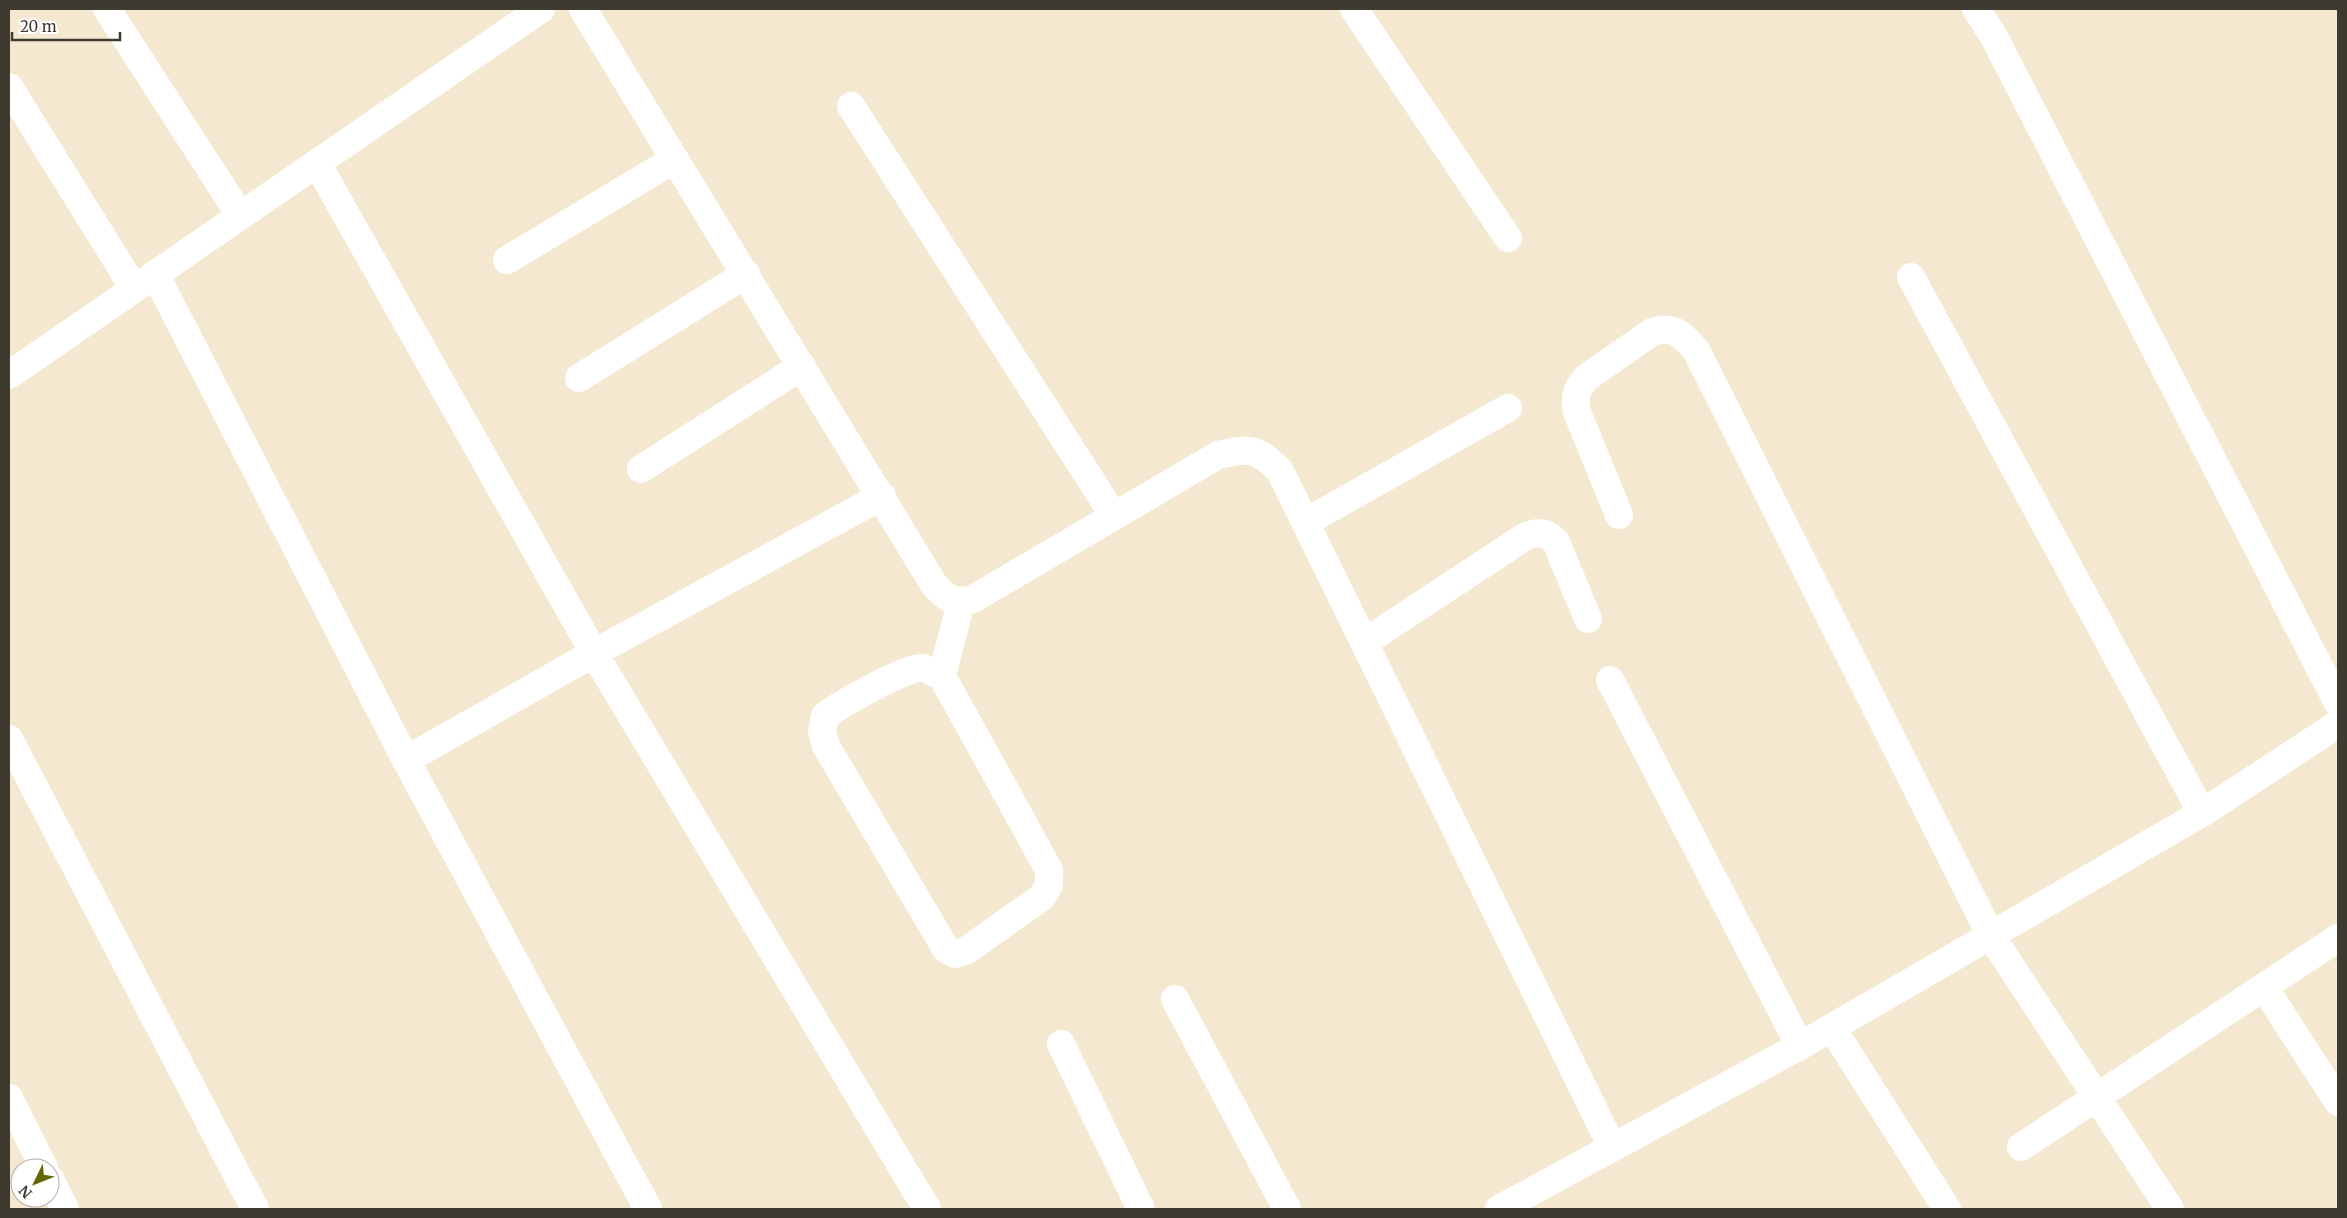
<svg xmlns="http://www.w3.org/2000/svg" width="2347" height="1218" font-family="Merriweather,serif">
	<rect width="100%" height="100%" fill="#f4e8d0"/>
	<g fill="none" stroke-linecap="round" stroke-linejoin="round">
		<!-- minor -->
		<path stroke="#fff" stroke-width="28" d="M107,9l133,206
			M583,9l350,574c12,15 20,21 40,16l245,-144c32,-7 38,-8 62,16l332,676
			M1354,9l154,229
			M1976,9l18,28 344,666
			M9,87l125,201
			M851,106l263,410
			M507,260l168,-101
			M155,274l251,486 188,-107 -276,-488
			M1911,277l291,536
			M9,375c177,-122 355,-243 532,-366
			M579,378l167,-104
			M641,469l161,-103
			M882,496l-288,157 333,556
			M1619,515l-42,-103c-3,-15 -1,-22 9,-34l66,-46c22,-7 29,2 44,18l295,586 179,273
			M1306,522l202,-114
			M1365,642l161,-106c12,-5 20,-4 30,6l32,77
			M942,676l107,194v15l-7,12 -75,53 -12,4 -9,-5 -120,-203 -4,-15 3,-15c14,-11 84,-51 98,-48 6,2 13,6 19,8l19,-74
			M1610,680l190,366
			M9,739l246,470
			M406,760l242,449
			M2264,987l74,115
			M1175,999l112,210
			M1832,1028l115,181
			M1061,1044l80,165
			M9,1098l35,70
			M2021,1147l317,-209
			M50,1179l15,30
			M1499,1209l301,-163 402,-233 136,-89"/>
	</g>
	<!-- border -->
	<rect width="2347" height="1218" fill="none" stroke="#3e3a30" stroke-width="20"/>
	<!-- north arrow -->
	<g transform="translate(35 1183) rotate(227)"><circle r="24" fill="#ffffff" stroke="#b2b0ac"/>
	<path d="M0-4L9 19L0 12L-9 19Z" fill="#666600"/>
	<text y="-8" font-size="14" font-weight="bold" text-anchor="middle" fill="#3e3a30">N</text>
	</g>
	<!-- scale -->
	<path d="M12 32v8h108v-8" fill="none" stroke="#3e3a30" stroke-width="2.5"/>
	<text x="20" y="32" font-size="15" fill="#3e3a30" stroke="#ffffff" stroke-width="4" paint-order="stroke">20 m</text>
</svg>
